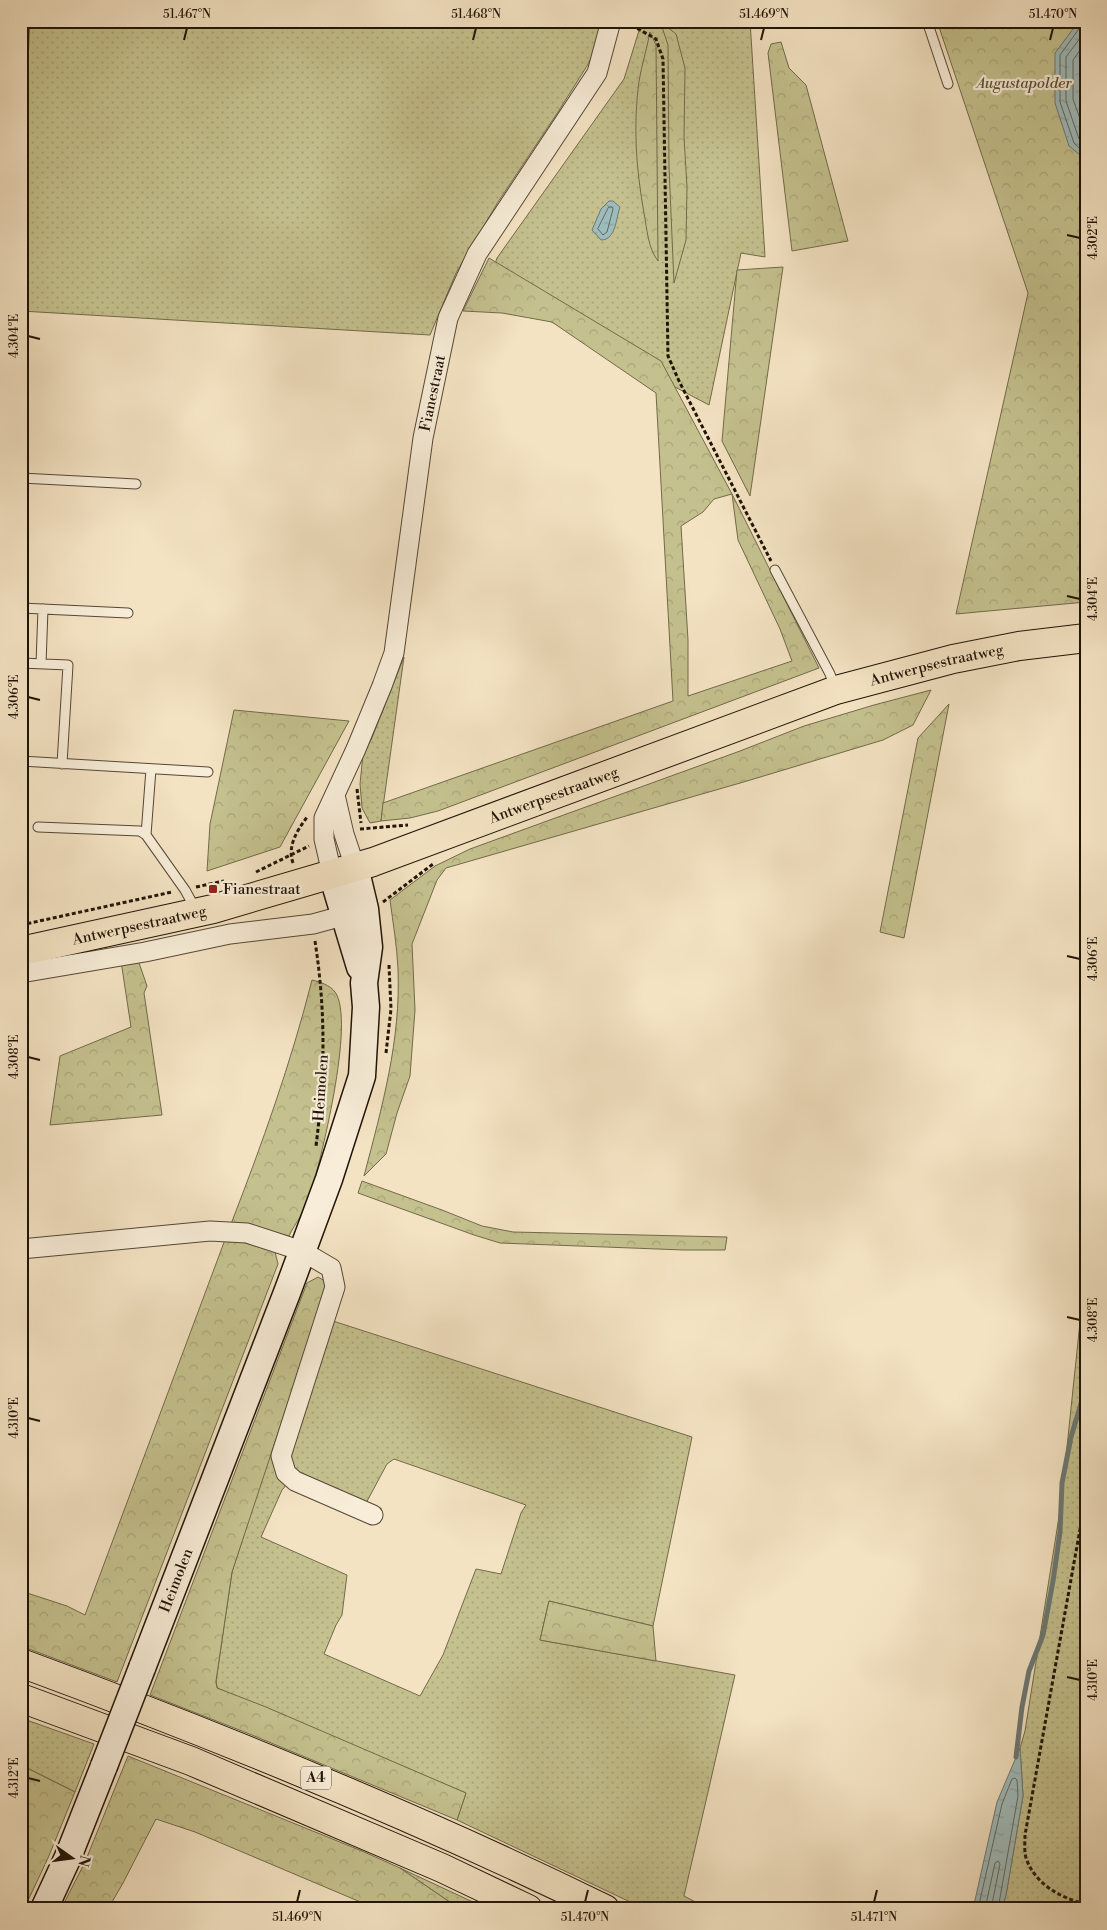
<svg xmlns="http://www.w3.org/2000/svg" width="1107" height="1930" font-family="'Libre Bodoni',serif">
	<defs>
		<pattern id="grass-dots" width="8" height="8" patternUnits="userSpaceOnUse" patternTransform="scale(1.25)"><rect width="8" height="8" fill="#c4c18e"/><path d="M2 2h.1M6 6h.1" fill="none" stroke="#a8a579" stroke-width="1.8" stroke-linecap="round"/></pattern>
		<pattern id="forest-crowns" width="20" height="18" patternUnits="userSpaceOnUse" patternTransform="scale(1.25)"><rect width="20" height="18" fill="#c4c18e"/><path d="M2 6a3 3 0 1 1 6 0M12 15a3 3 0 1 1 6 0" fill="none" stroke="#a8a579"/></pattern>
		<pattern id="water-ripples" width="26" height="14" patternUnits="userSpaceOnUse" patternTransform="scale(1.25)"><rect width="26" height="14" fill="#9fbcbc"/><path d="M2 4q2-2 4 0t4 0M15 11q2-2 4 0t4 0" fill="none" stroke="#89a1a0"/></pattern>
	</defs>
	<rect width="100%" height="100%" fill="#f4e3c3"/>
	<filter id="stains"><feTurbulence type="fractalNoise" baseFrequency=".004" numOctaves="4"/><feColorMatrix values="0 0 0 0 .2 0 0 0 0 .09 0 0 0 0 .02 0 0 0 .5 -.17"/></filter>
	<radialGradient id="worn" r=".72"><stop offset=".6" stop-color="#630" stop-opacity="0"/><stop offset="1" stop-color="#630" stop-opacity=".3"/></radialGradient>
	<!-- grass -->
	<path fill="url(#grass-dots)" stroke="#726a4a" d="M30,21h572l-10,35 -5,10 -31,49 -58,87 -42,71 -26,62 -409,-24v-111z
		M642,21h108l15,236 -24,-4 -32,152 -222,-117 10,-30 127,-179z
		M404,657l-23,164 -11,2 -8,-15 -2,-24 3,-30 8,-14z
		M1086,1265v644h-84l4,-14 17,-99 -3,-48 5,-17 36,-227z
		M333,1321l359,116 -39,189 -104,-25 -9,39 195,35 -51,221 25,13h-64l-188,-89 9,-27 -249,-105 -1,-7 16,-109 45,-140 -2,20 13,31 -6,7 -21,47 86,38 -5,40 -6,10 -12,29 96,42 23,-41 33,-86 25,5 20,-61 5,-8 -132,-46 -7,5 -22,41 -66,-29 -12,-16z
		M21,1718l73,26 -19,48 -54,-27z
		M400,1868l88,41h-28z"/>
	<!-- forest -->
	<path fill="url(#forest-crowns)" stroke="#726a4a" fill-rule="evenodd" d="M660,21h3l-2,1 15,12 9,34 -1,69 3,50 -1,53 -12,43 -5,-116 -1,-122z
		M937,21h149v581l-130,12 72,-321z
		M650,32l6,13 2,216c-10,-13 -11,-32 -14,-48 -8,-45 -11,-87 -5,-132 3,-17 8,-33 11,-49z
		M781,42l8,26 17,17 42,156 -56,10 -24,-198 3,-9z
		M489,258l172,103 71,133 87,174 -381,143 -28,7 -29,3 2,-18 290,-102 -17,-308 -104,-71 -50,-9 -39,-2zM732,494l6,46 42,89 12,32 -104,35v-56l-7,-114 22,-14 11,-13z
		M783,267l-33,229 -28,-55 15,-171z
		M931,690l-18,35 -30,15 -136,41 -301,87 -9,12 -25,64 3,66 -5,66 -13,37 -11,41 -22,22c18,-69 37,-136 34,-207 -1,-23 -5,-46 -8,-69l45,-34 35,-17 270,-98 64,-25 70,-21z
		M949,704l-45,234 -24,-6 38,-194z
		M234,710l115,11 -69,126 -73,24 3,-47z
		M138,960l9,26 -3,7 18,122 -112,10 10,-69 71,-29 -10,-66z
		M312,980c8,2 18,5 23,12 21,28 -15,172 -26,207 -4,13 -14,24 -20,37l-49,-12h-9c31,-80 60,-161 81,-244z
		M362,1181l80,29 40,16 31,6 214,5 -2,13h-41l-184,-7 -26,-8 -116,-42z
		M226,1237l49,15 3,12 -161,418 -96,-36v-55l46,15 18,9z
		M318,1277l7,4v10l-93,281 -16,109 1,7 49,19 200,86 -9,27 -210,-87 -97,-38 157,-412z
		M549,1601l104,25 3,35 -116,-21z
		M128,1756l234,95 38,17 60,41h-83l-182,-77 -39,-13 -33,64 -15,26h-47l24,-47z
		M21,1765l54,27 -27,66 -24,51h-3z"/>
	<!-- water -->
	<path fill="url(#water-ripples)" stroke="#6c7874" d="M1079,21h7v139l-17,-14 -14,-43v-50z
		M609,201h4l7,6c-4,11 -4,33 -19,33l-9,-10 9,-21z
		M1020,1748l3,48 -17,99 -4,14h-29l24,-107z"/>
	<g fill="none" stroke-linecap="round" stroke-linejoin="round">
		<!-- shore -->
		<path stroke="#606862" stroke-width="1" d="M1082,21l-1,5 -21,29v47l14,41 12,11
			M1086,30l-20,27v44l13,38 7,7
			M1086,42l-13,18v39l13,37
			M609,207h3l1,2 -6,23 -4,3 -5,-6z
			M978,1909l24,-105 10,-25 3,-1 2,2 1,16 -20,113
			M985,1909l10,-46 3,-2 2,3 -9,45"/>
		<!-- stream -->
		<path stroke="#6c7874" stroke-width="5" d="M1086,1280v37
			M1016,1757l6,-50 7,-36 14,-36 10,-54 7,-49 2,-49 9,-46 15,-50"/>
		<!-- lane casing -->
		<g stroke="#554736" stroke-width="11">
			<path id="lane" d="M927,21l21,63
				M21,478l115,6
				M775,570l55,104 5,14
				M21,608l107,5
				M21,663l47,2 -6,99
				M41,664l2,-55
				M21,761l187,11
				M38,827l102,4 6,4 39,55 11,20
				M146,835l5,-66"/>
		</g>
		<!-- street casing -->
		<g stroke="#554736" stroke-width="21">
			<g id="street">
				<path d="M335,795l9,39 11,33"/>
				<path id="s1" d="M332,874l-8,-35v-21l32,-69 26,-63 12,-33 29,-215 25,-120 29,-64 120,-181 14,-52"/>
				<path d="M21,973l124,-21 85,-18 83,-10 44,-12"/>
				<path d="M21,1249l189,-18 37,2 55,18 29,17 4,19 -54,169 5,17 9,8 78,34"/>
			</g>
		</g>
		<!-- secondary casing -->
		<g stroke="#201307" stroke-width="29">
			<g id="secondary">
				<path d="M332,874l28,93"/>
				<path id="s2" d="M142,1668l146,-378 41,-111 33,-103 4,-69 -2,-24 5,-36 -4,-38 -10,-42"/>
				<path d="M44,1909l24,-52 36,-91"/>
			</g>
		</g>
		<!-- primary casing -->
		<g stroke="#201307" stroke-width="30">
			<g id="primary">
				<path id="s3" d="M21,951l192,-42 160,-47 463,-172 117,-31 66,-13 67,-8"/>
			</g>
		</g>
		<!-- highway casing -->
		<g stroke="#201307" stroke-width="30">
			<path id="highway" d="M21,1663c198,73 394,153 584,246
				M21,1698l170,63 251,107 86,41"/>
		</g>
		<!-- path -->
		<path stroke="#201307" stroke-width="3" stroke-dasharray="4 2.5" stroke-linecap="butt" d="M626,22l30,17 7,20 5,297 11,25 92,180
			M357,789l4,34
			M360,829l48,-4
			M293,863c-6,-17 4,-32 14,-46
			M256,872l53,-26
			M196,887l28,-6
			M383,902l50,-38
			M21,925l151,-33
			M315,941c11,72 10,133 1,205
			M386,1053l5,-44 -2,-44
			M1086,1496l-61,339c0,7 -1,16 1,23 9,26 34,40 60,46"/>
		<!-- lane -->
		<use href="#lane" stroke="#f8edd8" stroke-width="9"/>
		<!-- street -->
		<use href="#street" stroke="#f8edd8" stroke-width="19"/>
		<!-- secondary -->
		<use href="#secondary" stroke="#f8edd8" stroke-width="26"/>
		<!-- primary -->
		<use href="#primary" stroke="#f4e3c3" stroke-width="28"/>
		<!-- highway -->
		<use href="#highway" stroke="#f4e3c3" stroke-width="28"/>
		<!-- secondary-bridge casing -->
		<g stroke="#201307" stroke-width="29" stroke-linecap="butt">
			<path id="secondary-bridge" d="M104,1766l38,-98"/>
		</g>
		<!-- secondary-bridge -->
		<use href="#secondary-bridge" stroke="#f8edd8" stroke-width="26"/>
	</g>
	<!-- ticks -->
	<path fill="none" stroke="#201307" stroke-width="2" d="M184,40l3,-12M473,40l3,-12M761,40l3,-12M1050,40l3,-12M1067,235l13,3M28,336l12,3M1067,596l13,3M28,697l12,3M1067,956l13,3M28,1057l12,3M1067,1317l13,3M28,1418l12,3M1067,1677l13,3M28,1778l12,3M297,1902l3,-12M585,1902l3,-12M874,1902l3,-12"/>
	<!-- markers -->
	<rect fill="#8f2418" stroke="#f8edd8" stroke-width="2" x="208" y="884" width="10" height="10" rx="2.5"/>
	<g text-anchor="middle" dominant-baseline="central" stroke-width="4.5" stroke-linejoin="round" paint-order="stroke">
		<!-- shield labels -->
		<rect fill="#f8edd8" stroke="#615446" stroke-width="1" x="301" y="1766.5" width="30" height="23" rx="4"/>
		<g font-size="14" font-weight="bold" fill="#201307">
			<text x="316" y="1778">A4</text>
		</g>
		<!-- park labels -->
		<g font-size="15" font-style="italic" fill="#595036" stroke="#f8edd8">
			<text x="1024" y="83">Augustapolder</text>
		</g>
		<!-- street labels -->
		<g font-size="15" fill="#201307" stroke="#f8edd8">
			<text stroke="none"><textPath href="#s1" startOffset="499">Fianestraat</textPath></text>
			<text stroke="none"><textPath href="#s3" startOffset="961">Antwerpsestraatweg</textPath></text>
			<text stroke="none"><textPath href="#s3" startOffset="556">Antwerpsestraatweg</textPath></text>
			<text stroke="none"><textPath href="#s3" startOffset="121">Antwerpsestraatweg</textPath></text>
			<text transform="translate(321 1088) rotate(-86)">Heimolen</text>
			<text stroke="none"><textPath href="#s2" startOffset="94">Heimolen</textPath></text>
		</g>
		<!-- poi labels -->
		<g font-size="15" fill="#201307" stroke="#f8edd8" text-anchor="start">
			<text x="223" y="889">Fianestraat</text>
		</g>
	</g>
	<!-- margin -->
	<rect width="1107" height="1930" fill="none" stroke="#f4e3c3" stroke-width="55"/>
	<!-- north arrow -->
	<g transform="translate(72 1858) rotate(104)" stroke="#f8edd8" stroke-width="4" paint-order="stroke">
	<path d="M0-4L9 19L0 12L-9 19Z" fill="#201307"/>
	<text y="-8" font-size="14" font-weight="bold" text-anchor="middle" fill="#201307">N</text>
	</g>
	<rect x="28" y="28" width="1052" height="1874" fill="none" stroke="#201307" stroke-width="2"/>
	<g font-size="12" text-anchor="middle" fill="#201307">
		<text x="187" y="18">51.467°N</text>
		<text x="476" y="18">51.468°N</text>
		<text x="764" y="18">51.469°N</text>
		<text x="1053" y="18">51.470°N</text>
		<text transform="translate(1093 238) rotate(-90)" y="4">4.302°E</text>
		<text transform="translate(14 336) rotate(-90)" y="4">4.304°E</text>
		<text transform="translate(1093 599) rotate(-90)" y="4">4.304°E</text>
		<text transform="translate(14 697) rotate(-90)" y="4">4.306°E</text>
		<text transform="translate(1093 959) rotate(-90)" y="4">4.306°E</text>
		<text transform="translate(14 1057) rotate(-90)" y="4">4.308°E</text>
		<text transform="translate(1093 1320) rotate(-90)" y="4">4.308°E</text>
		<text transform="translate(14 1418) rotate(-90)" y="4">4.310°E</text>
		<text transform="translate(1093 1680) rotate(-90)" y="4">4.310°E</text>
		<text transform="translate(14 1778) rotate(-90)" y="4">4.312°E</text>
		<text x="297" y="1921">51.469°N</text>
		<text x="585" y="1921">51.470°N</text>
		<text x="874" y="1921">51.471°N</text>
	</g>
	<rect width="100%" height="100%" filter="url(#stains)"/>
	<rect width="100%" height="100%" fill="url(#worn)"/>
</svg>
